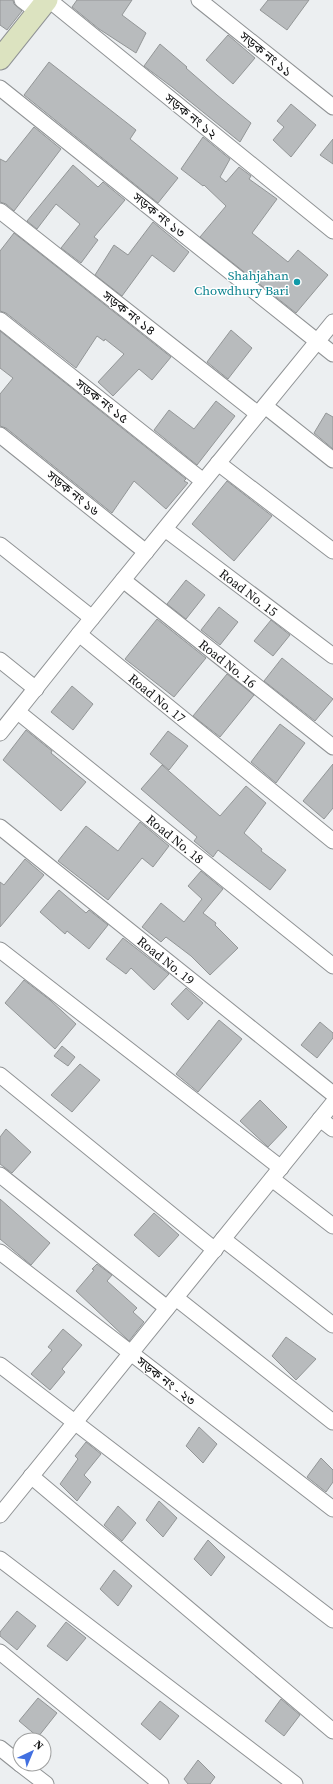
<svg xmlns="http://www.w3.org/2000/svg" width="333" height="1784" font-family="'Source Serif 4','Noto Sans Bengali',serif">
	<rect width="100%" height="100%" fill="#eceff1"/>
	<!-- building -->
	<path fill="#b8bbbd" stroke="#939697" d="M0,0h13l1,4 8,7 -15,19 -7,-5z
		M77,0h55l-10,15 24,18 -10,20 -37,-24 -27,-22z
		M268,0h41l-22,30 -27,-20z
		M228,35l27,23 -22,26 -27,-24z
		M160,44l27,23 -1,1 31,27 34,28 -11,19 -68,-55 -28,-21z
		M49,62l87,68 -6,9 48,39 -20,25 -134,-108z
		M291,104l25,21 -25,32 -18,-17 11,-13 -7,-6z
		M34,127l27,22 -47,62 -8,-7 -6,-2v-43l6,3z
		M203,137l27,22 -10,18 6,5 13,-15 12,9 -2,3 28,20 -25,34 36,29 10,-12 30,25 -32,38 -96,-76 26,-31 -22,-21 -1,1 -22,-17z
		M333,139v25l-13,-9z
		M73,165l25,22 5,-5 22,18 -31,37 4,3 -17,23 -20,-15 19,-24 -24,-20 -19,25 -10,-8z
		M153,222l36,30 -15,20 -22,-17 -30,41 -27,-21 19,-30 14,10z
		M14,233l157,124 -19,23 -13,-11 -26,27 -15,-14 26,-28 -19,-15 -1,2 -7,-5 -21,32 -70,-55 -6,-2v-60z
		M231,330l21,18 -24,31 -21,-17z
		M0,331l186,148 -2,2 4,2 -22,26 -32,-28 -22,32 -106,-85 -6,-2v-32l13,-16 -13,-10z
		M216,401l19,15 -38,49 -43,-35 15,-20 25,19z
		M326,413l7,4v32l-19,-16z
		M227,481l45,35 -38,45 -42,-37z
		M186,580l19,15 -19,24 -19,-15z
		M219,607l19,15 -18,23 -19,-15z
		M157,619l49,39 -32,39 -49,-38z
		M271,620l19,15 -17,21 -19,-15z
		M282,658l51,41 -18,22 -51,-40z
		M227,674l27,21 -34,42 -27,-21z
		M72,686l21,18 -20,26 -22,-18z
		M280,724l25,19 -29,40 -25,-21z
		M26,730l26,21 -1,2 35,29 -25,29 -58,-51z
		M168,731l20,15 -19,24 -19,-16z
		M333,764v44l-9,11 -21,-18z
		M162,765l58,51 26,-30 20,17 -22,30 18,16 -1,2 25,19 -16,20 -52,-40 -5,7 -19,-16 3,-4 -56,-48z
		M140,822l29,24 -16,21 -11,-9 -34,42 -50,-39 28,-35 32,25z
		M25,859l19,16 -44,52v-45l4,3z
		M201,871l22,18 -20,24 13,10 -1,2 23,23 -28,27 -19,-19 -25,-19 -5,5 -19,-15 19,-24 23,19 18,-23 -14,-13z
		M59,890l27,23 3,-3 19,15 -19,24 -22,-18 -2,3 -25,-22z
		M123,938l46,36 -15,16 -23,-22 -5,6 -20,-15z
		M24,980l26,20 26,24 -21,25 -50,-46z
		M186,988l17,15 -15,17 -17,-16z
		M219,1020l23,19 -44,53 -22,-18z
		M320,1022l13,11v5l-16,20 -16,-13z
		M62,1046l13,11 -7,9 -14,-10z
		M80,1064l20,16 -28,32 -21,-17z
		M260,1100l27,27 -19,20 -28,-26z
		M6,1129l25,23 -19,21 -12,-9v-27z
		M0,1199l50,44 -19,22 -31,-26z
		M154,1213l25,22 -20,22 -25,-22z
		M97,1264l15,11 -5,6 30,27 -4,4 11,10 -15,19 -53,-50 18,-21 -2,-1z
		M63,1329l19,16 -20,24 3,3 -15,18 -19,-16 21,-24 -4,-3z
		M286,1337l30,22 -20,21 -24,-24z
		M199,1427l18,17 -14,19 -17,-17z
		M86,1442l15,12 -17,21 7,7 -14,19 -17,-17 18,-25 -3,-3z
		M321,1458l12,12v12l-7,10 -19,-15z
		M159,1501l18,17 -14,19 -17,-17z
		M118,1506l18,17 -14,18 -18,-16z
		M208,1540l17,17 -14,19 -17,-17z
		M114,1570l18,16 -14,20 -18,-17z
		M17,1611l19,15 -19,24 -17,-14v-4z
		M66,1622l20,16 -19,23 -20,-15z
		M38,1698l19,15 -19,24 -19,-16z
		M281,1699l19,16 -16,21 -19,-15z
		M160,1701l19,15 -19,24 -19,-16z
		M198,1760l17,17 -5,7h-22l-4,-5z"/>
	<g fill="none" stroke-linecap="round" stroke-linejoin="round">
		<!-- street casing -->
		<g stroke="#909395" stroke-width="17">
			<g id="street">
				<path d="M22,0l16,12"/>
				<path d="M49,0l284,231"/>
				<path d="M199,0l134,107"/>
				<path d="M0,88l333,266"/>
				<path d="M0,211l258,203"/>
				<path d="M0,320l203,161"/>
				<path d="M265,406l68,54"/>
				<path d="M0,435l146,117"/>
				<path d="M218,463l115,88"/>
				<path id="s1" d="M165,529l168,127"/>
				<path d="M0,545l92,73"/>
				<path id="s2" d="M123,580l210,167"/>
				<path id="s3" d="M79,634l254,207"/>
				<path d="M0,660l36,29"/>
				<path id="s4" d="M18,712l315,254"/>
				<path d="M0,733l79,-99 254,-312"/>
				<path id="s5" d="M0,827l333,267"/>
				<path d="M0,950l281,218"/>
				<path d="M0,1075l215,175"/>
				<path d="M320,1119l13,10"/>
				<path d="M0,1175l167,133"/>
				<path d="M272,1179l61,47"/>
				<path d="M223,1239l110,86"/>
				<path d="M0,1252l333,257"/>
				<path d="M176,1298l157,124"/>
				<path d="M0,1365l333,255"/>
				<path d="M31,1476l302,255"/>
				<path d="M0,1515l333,-412"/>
				<path d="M0,1559l295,225"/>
				<path d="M0,1652l161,132"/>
				<path d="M0,1748l20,16"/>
				<path d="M20,1764l26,20"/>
			</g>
		</g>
		<!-- secondary casing -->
		<g stroke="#909395" stroke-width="23">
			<path id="secondary" d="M0,59l47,-59"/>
		</g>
		<!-- street -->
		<use href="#street" stroke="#fff" stroke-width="15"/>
		<!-- secondary -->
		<use href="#secondary" stroke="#dce3c0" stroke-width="21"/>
	</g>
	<!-- markers -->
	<circle fill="#0f9aa8" stroke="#fff" stroke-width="1.5" cx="297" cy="282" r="4"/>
	<g text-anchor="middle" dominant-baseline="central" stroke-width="3" stroke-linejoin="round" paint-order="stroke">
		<!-- street labels -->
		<g font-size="13" fill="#101112" stroke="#fff">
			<text transform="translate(266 54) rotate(39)">সড়ক নং ১১</text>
			<text transform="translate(191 116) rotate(39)">সড়ক নং ১২</text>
			<text transform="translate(159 215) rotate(39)">সড়ক নং ১৩</text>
			<text transform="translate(129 313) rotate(38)">সড়ক নং ১৪</text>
			<text transform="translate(102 401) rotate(38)">সড়ক নং ১৫</text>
			<text transform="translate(73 493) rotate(39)">সড়ক নং ১৬</text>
			<text stroke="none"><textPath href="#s1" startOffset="105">Road No. 15</textPath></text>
			<text stroke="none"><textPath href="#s2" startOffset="134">Road No. 16</textPath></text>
			<text stroke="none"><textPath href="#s3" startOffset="101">Road No. 17</textPath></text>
			<text stroke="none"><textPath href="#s4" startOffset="202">Road No. 18</textPath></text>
			<text stroke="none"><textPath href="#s5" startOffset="213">Road No. 19</textPath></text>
			<text transform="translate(166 1381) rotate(38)">সড়ক নং - ২৩</text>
		</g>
		<!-- culture labels -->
		<g font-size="13" fill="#0d838f" stroke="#fff" text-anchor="end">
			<text x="289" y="275">Shahjahan<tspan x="289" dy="15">Chowdhury Bari</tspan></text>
		</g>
	</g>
	<!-- north arrow -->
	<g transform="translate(32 1752) rotate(44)"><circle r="19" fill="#ffffff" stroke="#9fa0a0"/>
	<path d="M0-3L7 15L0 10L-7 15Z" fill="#4270e1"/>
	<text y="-6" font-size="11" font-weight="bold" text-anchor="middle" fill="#101112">N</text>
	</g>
</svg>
